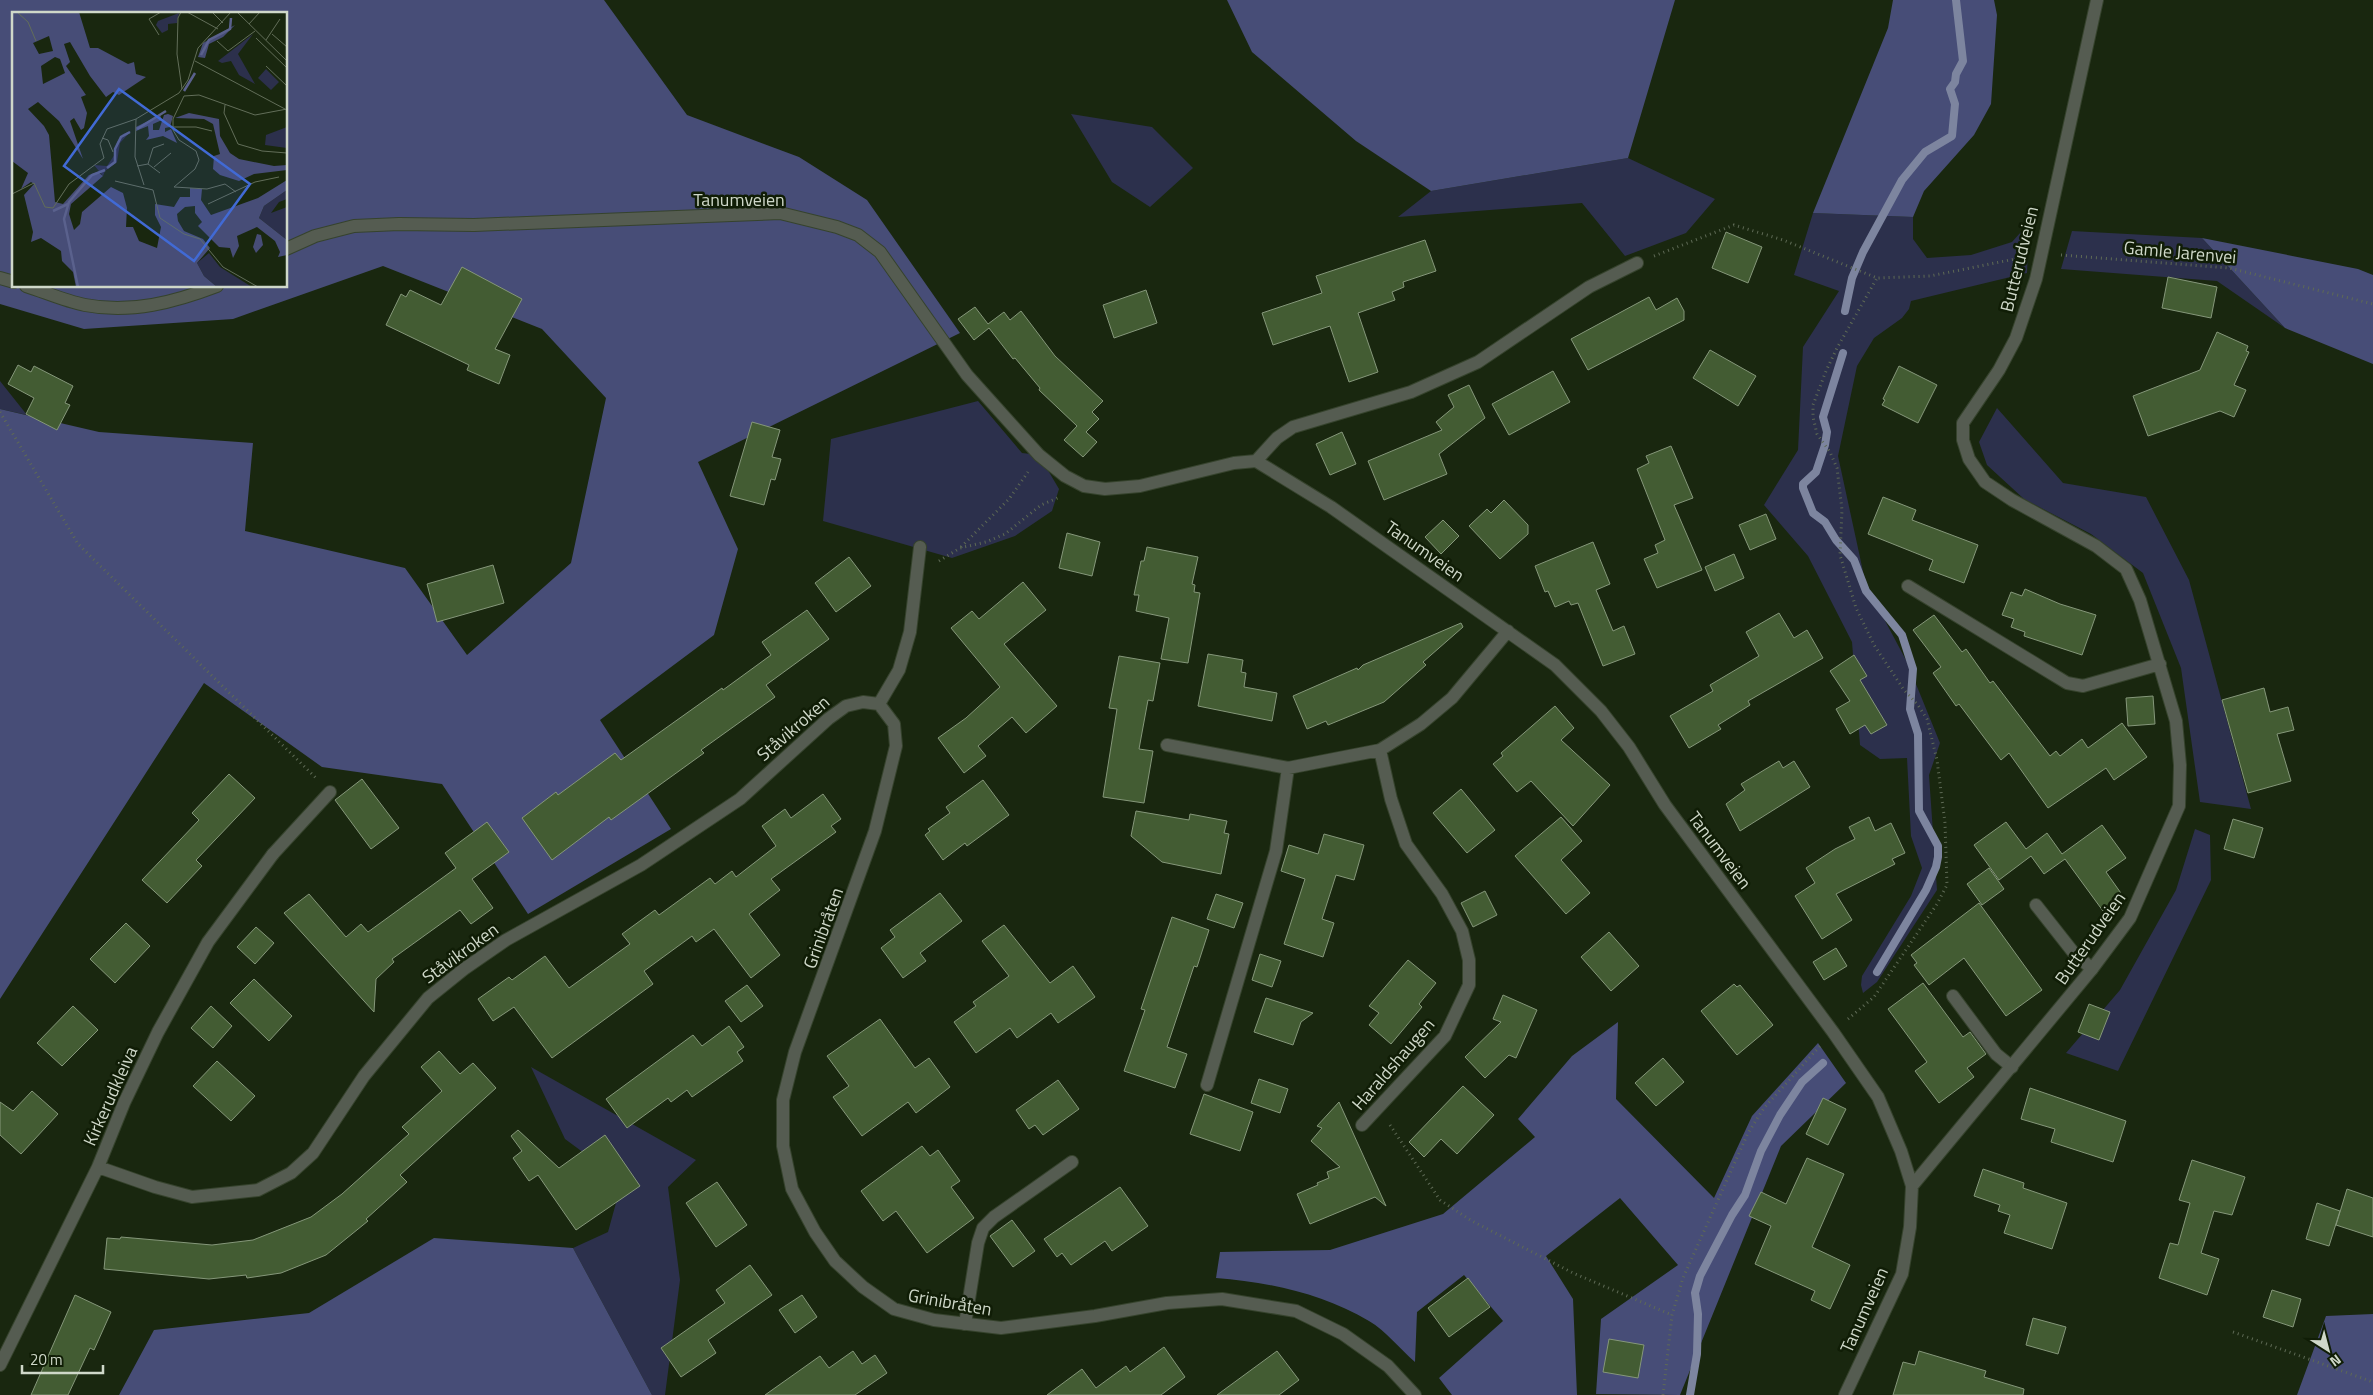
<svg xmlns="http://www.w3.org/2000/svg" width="2373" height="1395" font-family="'Titillium Web',sans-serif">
	<rect width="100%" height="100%" fill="#19270f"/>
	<!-- green -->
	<path fill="#2c304c" d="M1071,114l81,13 41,41 -43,39 -38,-25z
		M1628,158l87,41 -29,34 -61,23 -43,-53 -184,14 33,-26z
		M1813,213l100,4v22l14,19 44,-3 41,-13 17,-19 -2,50 -116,28 -2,8 -7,9 -28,20 -17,28 -19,90 28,129 41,77 33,81 -11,32 8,115 -60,92 -14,11 -2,-8 1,-9 49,-80 11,-28 -11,-32 -4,-78 -27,1 -20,-14 -8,-103 -44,-86 -44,-51 34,-55 5,-103 36,-56 -45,-16z
		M2072,231l130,7 83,90 -68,-47 -156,-12z
		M0,381l27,34 -27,-6z
		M978,401l44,52 17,2 20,34 -7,22 -37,25 -63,22 -129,-37 8,-82z
		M1997,408l66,75 83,14 43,83 62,229 -51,-7 -19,-134 -38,-95 -52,-39 -67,-35 -37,-34 -8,-23z
		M2195,829l15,6 1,45 -93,191 -52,-18 54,-63 56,-100z
		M531,1067l165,93 -28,27 12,93 -15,115h-13l-79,-147 35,-16 14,-51 -57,-42z"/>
	<!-- forest -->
	<path fill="#474d77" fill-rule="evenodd" d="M0,0h604l83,115 112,42 68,43 93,133 -262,129 40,87 -24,86 -114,85 71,109 -143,85 -86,-130 -120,-17 -118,-84 -204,316v-590l99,23 154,11 -8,88 160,37 62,87 104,-92 35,-165 -64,-69 -159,-63 -150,53 -149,10 -84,-25zM14,14h272v272h-272z
		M1227,0h448l-47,158 -197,33 -75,-50 -104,-89z
		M1893,0h101l3,15 -6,89 -17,31 -50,56 -11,26 -100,-4 75,-185z
		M2202,238l156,31 15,6v89l-88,-36z
		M1618,1022l-2,77 98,99 38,-82 66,-73 28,40 -65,63 -101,249 -84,-1 5,-75 77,-54 -58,-67 -74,58 27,43 4,96h-125l-13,-17 64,-57 -39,-46 -47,37 -2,50c-15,-13 -29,-31 -46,-41 -46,-27 -100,-39 -153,-43l4,-26 110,-2 113,-36 92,-77 -17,-18 54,-63z
		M434,1238l139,10 79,147h-533l35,-65 155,-17z
		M2373,1314v81h-76l29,-79z"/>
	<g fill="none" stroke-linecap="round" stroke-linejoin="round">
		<!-- stream -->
		<path stroke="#7d859f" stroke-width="8" d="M1845,311l7,-33 11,-26 39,-72 23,-28 27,-16 3,-32 -5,-15 5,-7 1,-8 7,-13 -7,-61
			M1843,353l-20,64 4,15 -2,13 -9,27 -13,12v4l10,25 12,9 11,18 18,20 12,31 36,44 11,34 -3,40 8,25 1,77 19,35v11l-2,10 -10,23 -49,82
			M1690,1395l7,-41 1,-40 -3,-21 5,-17 32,-61 13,-20 16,-44 19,-36 22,-33 21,-19"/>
	</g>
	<!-- building -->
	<path fill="#435c33" stroke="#85977a" d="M1726,232l36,15 -14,36 -36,-15z
		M1425,240l11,31 -33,11 1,5 -12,5 3,8 -37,13 20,59 -29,10 -19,-56 -57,19 -11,-32 60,-20 -6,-17z
		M462,267l60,32 -27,50 15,6 -11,29 -32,-14 2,-5 -83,-40 15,-31 5,3 4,-7 31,15z
		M2168,277l49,10 -6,31 -49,-10z
		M1146,290l11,33 -43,15 -11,-33z
		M1649,297l7,13 21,-12 7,13v9l-96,50 -17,-31z
		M975,307l13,17 16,-12 6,8 11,-9 34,45 48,45 -11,11 7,7 -13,13 11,10 -14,15 -19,-17 13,-14 -38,-36 1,-2 -25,-30 -2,1 -24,-31 -15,12 -16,-21z
		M2217,332l31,14 -2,5 3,1 -15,33 12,5 -12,27 -14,-6 -72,25 -15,-40 67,-26z
		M1710,350l46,26 -18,30 -45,-28z
		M18,365l13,7 3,-6 39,20 -8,17 5,2 -13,25 -31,-16 8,-16 -26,-14z
		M1899,366l38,19 -19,38 -36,-18 3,-5 -2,-1z
		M1553,371l17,31 -61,33 -17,-31z
		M1469,385l16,33 -46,36 8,20 -63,26 -16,-39 74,-31 -6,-8 18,-15 -6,-12z
		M752,422l28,8 -8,27 9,2 -6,21 -4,-1 -7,26 -34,-9z
		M1342,432l14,32 -26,11 -14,-31z
		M1671,446l22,52 -19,7 28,65 -45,18 -13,-29 14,-6 -3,-8 10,-5 -28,-71 12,-6 -3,-7z
		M1883,497l33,13 -4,10 66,25 -14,38 -35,-13 4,-10 -65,-26z
		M1504,500l24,25v9l-28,25 -31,-33 18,-17 4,4z
		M1766,514l10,25 -26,11 -11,-25z
		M1443,520l16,16 -18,18 -16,-17z
		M1067,533l33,9 -8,34 -33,-8z
		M1593,542l17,42 -14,6 17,41 11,-5 11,28 -32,12 -25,-63 -7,2 -2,-4 -14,6 -7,-16 -3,1 -10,-26z
		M1147,547l51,10 -6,27 3,1 -1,7 6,1 -12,70 -27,-4 8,-41 -33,-7 3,-16h-5l7,-34h3z
		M1734,554l10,24 -29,13 -10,-24z
		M849,557l22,29 -35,26 -21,-29z
		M493,565l11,38 -67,19 -10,-38z
		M1023,582l23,28 -42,34 53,62 -31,27 -14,-16 -34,29 8,10 -22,17 -26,-35 28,-20 34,-31 -49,-59 21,-17 7,8z
		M2025,589l35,15 36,11 -14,40 -58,-19 1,-4 -14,-5 3,-8 -12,-4 9,-23 11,4z
		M807,610l22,29 -63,46 9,12 -74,53 3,3 -93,67 -2,-3 -57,43 -30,-42 34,-26 2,3 57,-42 6,7 101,-72 1,2 48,-35 -9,-13z
		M1779,613l15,25 13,-8 16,28 -75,43 2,4 -32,20 3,4 -32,19 -19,-32 43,-25 -3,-6 49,-29 -13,-24z
		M1934,615l28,37 4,-3 24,34 3,-2 57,75 6,-5 4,5 22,-17 6,9 34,-25 25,34 -33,23 -8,-12 -58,40 -39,-55 -8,7 -42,-56 -3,2 -23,-33 8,-6 -28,-37z
		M1461,623l2,4 -40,35 3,3 -42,37 -56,23 -2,-4 -19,8 -14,-33 64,-28 1,2 5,-5z
		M1208,654l35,6 -2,12 5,1 -2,14 33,6 -5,28 -74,-15z
		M1854,655l13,21 -7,4 27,45 -16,9 -6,-9 -15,9 -14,-25 14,-8 -20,-30z
		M1119,656l41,7 -7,38 -5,-1 -9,49 14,2 -9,52 -41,-6 14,-88 -8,-1z
		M2264,688l6,24 18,-5 6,23 -17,4 14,47 -43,12 -26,-93z
		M2153,696l2,28 -27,2 -2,-28z
		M1555,706l19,22 -13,12 49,45 -37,41 -42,-45 -14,11 -24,-28 10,-8 -2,-3z
		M1779,761l4,7 11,-7 16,26 -70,44 -14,-27 19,-14 -4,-6z
		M229,774l26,24 -59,62 6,6 -35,37 -25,-23 57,-60 -7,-7z
		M362,779l37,49 -28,21 -36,-49z
		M983,780l26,35 -42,31 -2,-3 -22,17 -18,-25 5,-4 -2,-2 22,-16 -4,-6z
		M1461,789l34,41 -28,23 -34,-40z
		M823,794l18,25 -10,7 5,6 -65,47 9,11 -31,24 31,41 -29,23 -37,-49 -18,13 -4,-6 -48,35 9,13 -101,74 -38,-51 -21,14 -15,-22 31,-22 3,3 33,-24 24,32 61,-44 -8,-10 33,-24 4,5 51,-37 5,6 17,-13 4,6 40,-31 -14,-20 23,-17 6,9z
		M1136,811l53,9 1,-6 37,7 -3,12 5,1 -8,40 -59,-12 -31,-26z
		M1561,817l21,24 -21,19 29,33 -24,21 -51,-58z
		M1869,817l6,14 16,-8 14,30 -13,6 3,5 -59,30 16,26 -30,19 -27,-43 20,-13 -9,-15 29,-19 20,-10 -6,-12z
		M2233,819l30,9 -9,30 -30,-9z
		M487,822l22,30 -37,27 21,29 -22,16 -11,-14 -68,49 2,3 -18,17 -2,33 -90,-99 25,-19 37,43 15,-13 7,8 88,-64 -11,-15z
		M2006,822l20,27 21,-16 15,21 40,-29 24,33 -20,14 17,24 -20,15 -38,-52 -21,15 -13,-18 -32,24 -25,-35z
		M1324,834l40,11 -10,35 -18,-5 -14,44 12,4 -11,34 -39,-13 21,-65 -24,-8 8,-26 29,9z
		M1989,868l15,21 -22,16 -15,-21z
		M1485,891l12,24 -24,12 -12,-24z
		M940,893l22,28 -42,32 6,8 -23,17 -22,-30 14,-11 -5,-7z
		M1216,894l27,9 -9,25 -27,-9z
		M1979,903l63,87 -36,26 -42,-58 -35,27 -15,-20 3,-2 -6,-8z
		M1172,917l37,13 -12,37 -3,-1 -27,81 20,7 -12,34 -51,-17 21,-61 -4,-1z
		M126,923l24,23 -35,37 -25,-24z
		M1004,925l46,58 23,-17 22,31 -37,26 -7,-10 -34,25 -7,-10 -34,25 -22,-31 22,-16 -3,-4 36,-26 -27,-35z
		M256,927l18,16 -19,21 -18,-17z
		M1609,932l30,34 -28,25 -30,-34z
		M1836,948l11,18 -23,14 -11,-18z
		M1260,954l21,7 -9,26 -20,-7z
		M1408,960l28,23 -17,21 3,3 -31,37 -22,-19 10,-12 -10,-7z
		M254,979l38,37 -23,25 -39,-38z
		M1923,983l40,54 7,-5 16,22 -19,14 7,9 -35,26 -24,-32 12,-9 -39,-53z
		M1734,984l3,3 3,-2 33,40 -36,30 -36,-44z
		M747,985l16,21 -22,16 -16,-21z
		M1503,995l34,15 -21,48 -7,-3 -24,23 -20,-21 36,-35 -8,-3z
		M1266,998l47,15 -12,9 -8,23 -39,-13z
		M2089,1004l21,8 -11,28 -21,-8z
		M73,1006l25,24 -36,36 -25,-23z
		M211,1006l21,20 -19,22 -22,-20z
		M880,1019l35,49 14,-10 21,29 -34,26 -8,-11 -46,34 -29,-39 16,-11 -22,-30z
		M729,1026l15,21 -7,5 6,9 -51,36 -5,-7 -16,12 -3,-4 -41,30 -21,-29 87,-64 9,11z
		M439,1051l21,23 13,-11 23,25 -96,87 7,7 -41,37 2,2 -42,34 -45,18 -34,5 -1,-3 -37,4 -105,-10 3,-31 13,1 1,-2 91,8 41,-5 58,-23 31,-23 67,-60 -7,-7 40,-36 -21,-24z
		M1663,1058l21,24 -28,24 -21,-23z
		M217,1061l38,35 -24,25 -38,-35z
		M1259,1079l29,10 -8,24 -29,-10z
		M1058,1080l21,29 -36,26 -8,-10 -6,4 -13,-19z
		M1463,1086l31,29 -37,39 -16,-15 -17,18 -15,-15z
		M2030,1088l96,33 -13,41 -62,-20 4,-13 -34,-10z
		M32,1091l26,23 -37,40 -21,-19v-33l13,9z
		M1204,1094l49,18 -13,39 -50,-17z
		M1823,1098l23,11 -18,36 -22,-11z
		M1339,1102l47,104 -11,-9 -65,27 -13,-30 21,-9 -1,-2 12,-5 -2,-6 13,-5 -29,-26 11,-13 -5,-2z
		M518,1130l41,38 46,-33 35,51 -64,44 -38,-55 -9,6 -16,-23 9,-7 -11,-15z
		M922,1146l8,10 8,-6 22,31 -9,6 23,31 -47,35 -31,-42 -13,10 -22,-30z
		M1807,1158l37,16 -32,73 38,18 -20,44 -19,-9 4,-9 -60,-27 16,-38 -22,-10 12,-24 25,12z
		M2192,1160l53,17 -13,38 -18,-4 -13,42 18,6 -12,36 -48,-17 11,-35 8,2 12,-42 -11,-3z
		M1983,1169l41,14 -1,5 44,15 -15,46 -48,-16 6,-18 -12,-4 2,-6 -26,-9z
		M717,1182l30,43 -31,22 -30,-44z
		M1120,1187l28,39 -36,25 -7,-10 -34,24 -9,-12 -5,4 -13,-18z
		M2347,1189l26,9v39l-37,-12z
		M2317,1203l23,8 -11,35 -23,-7z
		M1012,1220l23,31 -22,16 -23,-31z
		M750,1265l22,30 -64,45 8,13 -35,24 -20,-29 64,-45 -9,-13z
		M1468,1278l22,29 -41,30 -21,-29z
		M2272,1290l29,9 -8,28 -30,-10z
		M75,1295l36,17 -17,38 -4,-2 -22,47h-37z
		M802,1295l15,22 -22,16 -16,-23z
		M2033,1318l33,9 -8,27 -32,-9z
		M1609,1339l35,6 -6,33 -35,-6z
		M1164,1347l21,30 -24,18h-114l35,-26 14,19 30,-22 4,6z
		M853,1351l9,13 13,-9 12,18 -32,22h-90l55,-39 9,12z
		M1277,1351l22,29 -20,15h-62z
		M1919,1351l67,20 -2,6 40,12 -1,6h-130l10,-33 12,3z"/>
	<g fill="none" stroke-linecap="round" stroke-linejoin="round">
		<!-- service casing -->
		<g stroke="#36432d" stroke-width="14">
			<path id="service" d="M879,704l20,-34 11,-38 10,-85
				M273,854l57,-62
				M2036,905l37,47 19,17
				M1953,996l43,58 16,13
				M965,1324l13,-81 5,-15 11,-11 78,-55"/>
		</g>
		<!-- minor casing -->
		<g stroke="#36432d" stroke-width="14">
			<path id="minor" d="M286,249l29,-13 39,-10 45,-2 75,1 306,-12 57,14 21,8 22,17 87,123 72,80 26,21 19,10 21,3 35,-3 94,-23 22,-2 75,46 224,158 46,46 28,36 36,58 168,227 45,65 23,54 11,35 -2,41 -8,47 -57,121
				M0,278l14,4
				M26,286c19,6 39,15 59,19 46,9 90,-3 132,-19
				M1256,461l21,-23 16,-11 118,-35 67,-30 111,-75 48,-24
				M1908,586l159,97 16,3 77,-22
				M1167,745l121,23 92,-18 41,-26 31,-26 56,-67
				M1207,1085l69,-234 12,-83
				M1362,1125l83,-89 24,-51v-25l-7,-29 -20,-37 -36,-50 -15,-45 -11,-49
				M98,1167l57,20 37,10 66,-7 33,-17 22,-20 51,-77 64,-78 36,-29 42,-29 135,-75 99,-66 88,-80 18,-13 17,-4 16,2 15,20 2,22 -21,85 -80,221 -12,48v46l9,43 23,43 20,29 28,26 31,22 40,11 67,8 94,-12 72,-13 55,-4 74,12 47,23 45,32 27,29
				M1912,1186l180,-217 38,-51 49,-112 1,-41 -4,-44 -36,-121 -14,-31 -30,-23 -84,-46 -27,-18 -16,-23 -6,-19v-17l36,-53 17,-32 20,-59 61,-279
				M0,1365l98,-198 26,-64 34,-71 50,-90 65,-88"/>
		</g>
		<!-- path -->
		<path stroke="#5e6a55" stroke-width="3" stroke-dasharray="1 4" stroke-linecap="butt" d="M2061,255l168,13 144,36
			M1654,256l80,-31 49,15 94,38 53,-2 90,-18
			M0,412l78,132 238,234
			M961,547l48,-48 19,-27
			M939,561l21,-13 26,-6 19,-8 36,-29 19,-8
			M1848,1019l26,-22 63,-93 10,-19 -2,-62 -8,-63 -10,-41 -9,-14 -14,-15 -30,-45 -18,-37 -16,-53 2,-45 -5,-42 -7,-16 -13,-18 -4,-17v-12l13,-34 11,-23 40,-70
			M1390,1125l50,75 32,21 101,52 99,42
			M2233,1332l140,50
			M1663,1395l9,-80 11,-37 65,-145 16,-25 56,-62"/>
		<!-- service -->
		<use href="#service" stroke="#555c51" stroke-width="12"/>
		<!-- minor -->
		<use href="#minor" stroke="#555c51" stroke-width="12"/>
	</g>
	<g text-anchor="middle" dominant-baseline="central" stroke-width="5" stroke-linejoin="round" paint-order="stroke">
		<!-- street labels -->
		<g font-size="18" fill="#cfd8c9" stroke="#101d06">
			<text x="739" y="199">Tanumveien</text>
			<text transform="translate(2180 252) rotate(5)">Gamle Jarenvei</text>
			<text transform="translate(2019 259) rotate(-76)">Butterudveien</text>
			<text transform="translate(1425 551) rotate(35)">Tanumveien</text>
			<text transform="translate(793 728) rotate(-41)">Ståvikroken</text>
			<text transform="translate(1720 850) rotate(53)">Tanumveien</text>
			<text transform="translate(823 928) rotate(-70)">Grinibråten</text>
			<text transform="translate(2090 938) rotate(-55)">Butterudveien</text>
			<text transform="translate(460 953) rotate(-36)">Ståvikroken</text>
			<text transform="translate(1393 1064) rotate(-49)">Haraldshaugen</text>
			<text transform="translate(110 1096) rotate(-66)">Kirkerudkleiva</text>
			<text transform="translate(950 1302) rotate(10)">Grinibråten</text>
			<text transform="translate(1864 1310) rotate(-66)">Tanumveien</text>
		</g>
	</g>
	<!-- overview -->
	<g transform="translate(12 12)">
		<rect width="275" height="275" fill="#19270f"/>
		<path d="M167,1l-2,10 -9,1v6l-6,3 -6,-8 2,-4zM241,22l-15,20 17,30 -16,-9 -8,-14 -9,2 -4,-2zM254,57l13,13 -8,8 -13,-12zM275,115v21l-22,-3 1,-10zM119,119l-11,12 -3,19 -12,9 -2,5 -9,-11 13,1 8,-12 2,-12 6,-8zM275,178v9l-8,3 -8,11 16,-6v33l-28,-22 5,-12zM197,241l11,14 32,20h-35l-13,-11 -7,-13z" fill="#2c304c"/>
		<path d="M0,0h67l11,36h8l30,16 6,-2 2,12 10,3 -27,18 -6,-3 -7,5 -16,-21 -20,-34 -6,2 6,18 -4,4 20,29 -5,2 6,16 -3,15 -3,2 -7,-12 -4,3 13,38 -24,-38 -21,-19 -10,7 16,17 5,9 6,67 8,2 26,-29 9,-3 5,4 -32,28 -2,10 5,16 6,-6 2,-12 29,-25 12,6 4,15 -1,19h7l6,14 18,7 4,-21 -6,-12v-11l19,3 6,-10h10v-9l12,1 -1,11 10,15 47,-17 29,-18v10l-23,16 -5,12 28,22v15l-9,2 2,-5 -5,-11 -18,-14 -20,9 2,10 -6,12 -3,-10 -11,-1 -21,-21 4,-4 -7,-9v-7l-10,1 -8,7 1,7 6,10 19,8 7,9 -13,15 7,13 13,11h-141l-3,-15 -11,-11 -1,-10 -20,-13 -10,4 2,-10 -9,-37 10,-11 -3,-2 -10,7 7,-16 -16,-12zM37,24l4,15 -14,3 -6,-11zM43,45l5,2 5,14 -22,11 -2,-18zM223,13l-12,12 -14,7 -4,14 -7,-1 5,-14zM177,101l30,6 1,17 10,17 9,6 35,7 13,-1v5l-33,4 -15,7 -19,-6 -7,-6 1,-13 6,-2 -7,-30 -9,-5 -29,-1zM156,102l5,2 -3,11 -5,1v4l6,-3 6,14 -14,-7 -17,4 3,-4 -1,-10 -12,5v-4l24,-12 2,5 -9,4v6h6l5,-15zM245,222l4,1 2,10 -7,8 -3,-6z" fill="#474d77" fill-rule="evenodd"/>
		<path fill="none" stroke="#5a618d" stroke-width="2.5" d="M189,43l8,-15 21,-11 1,-11M172,79l11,-18M125,117l29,-18M95,156l8,-6v-13l6,-12 9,-5M41,199l15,-7M66,275l-14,-68 5,-17 23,-27 13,-5"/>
		<path fill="none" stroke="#626e59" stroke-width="1" d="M5,0l11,10 8,19M169,0l-3,6 -1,36 5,35M175,0l31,17M200,0l11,11M225,0l50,49M237,12l11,-12M260,22l15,13M147,23l-10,-16 12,-7M244,26l31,30M254,28l14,-21M205,29l11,10 27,-20M183,49l90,48M254,54l21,20M213,93l-1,8 14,31 24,7 25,2M160,115h24l16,4M90,126l6,2 5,12M136,152l5,-16 11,-4M125,154l11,-2 12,9M142,155l17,-14M103,169l38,9 7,28 24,16 16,5 23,28 35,20M132,173l-9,-28 1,-38 43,-26 9,-13 10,-32 33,-36M224,180l-11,-8 -18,5 -33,-2 21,-18 4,-9 -3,-9 -17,-11 -6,-10v-11l11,-23 15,-1 56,20 32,-6M0,182l22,-11 11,24 8,1 16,-24 35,-26 -4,-14 7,-15 29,-10M196,192l47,-22 24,-5"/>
		<path fill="#416ad5" fill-opacity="0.15" stroke="#416ad5" stroke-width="2.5" d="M107,77l131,95 -56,77 -130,-95z"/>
		<rect width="275" height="275" fill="none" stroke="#cfd8c9" stroke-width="2.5"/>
	</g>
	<!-- north arrow -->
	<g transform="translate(2328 1350) rotate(144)" stroke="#101d06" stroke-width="4" paint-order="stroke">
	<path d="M0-4L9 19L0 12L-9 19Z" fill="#cfd8c9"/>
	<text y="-8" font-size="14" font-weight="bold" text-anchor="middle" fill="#cfd8c9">N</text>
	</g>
	<!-- scale -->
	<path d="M22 1365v8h81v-8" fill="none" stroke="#cfd8c9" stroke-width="2.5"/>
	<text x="30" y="1365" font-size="15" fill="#cfd8c9" stroke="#101d06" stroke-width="4" paint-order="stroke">20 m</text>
</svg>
